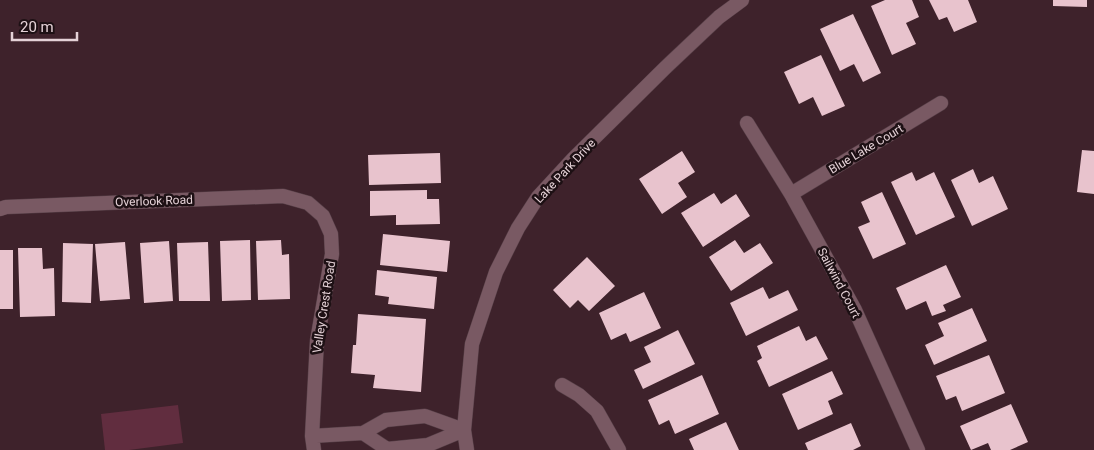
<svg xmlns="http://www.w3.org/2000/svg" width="1094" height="450" font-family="Roboto,sans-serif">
	<rect width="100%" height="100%" fill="#3e222b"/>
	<!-- green -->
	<path fill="#612d3f" d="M178,405l5,38 -54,7h-24l-4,-36z"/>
	<!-- building -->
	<path fill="#e8c3cd" d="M885,0h27l7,17 -13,6 10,21 -24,11 -21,-49z
		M929,0h39l9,22 -23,10 -7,-15 -8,3z
		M1053,0h34v7l-34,-1z
		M853,14l28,59 -18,9 -9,-18 -14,7 -20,-42z
		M821,55l24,51 -23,10 -9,-19 -14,7 -15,-32z
		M1082,150l12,1v43l-17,-2z
		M682,151l13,21 -17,11 9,14 -25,17 -23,-35z
		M440,153l1,30 -72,2 -1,-30z
		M973,169l6,14 14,-7 15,33 -36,17 -21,-46z
		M912,172l4,9 18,-9 21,45 -39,18 -25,-53z
		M427,190v9h12l1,25 -44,1v-10l-26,1v-25z
		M882,192l24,52 -33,15 -15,-32 12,-5 -9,-20z
		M714,193l7,11 15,-10 14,22 -47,31 -22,-34z
		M383,234l67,7 -3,31 -67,-7z
		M250,240l1,60 -29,1 -2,-60z
		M281,240l1,15 7,-1 1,45 -32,1 -2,-59z
		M735,240l9,13 16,-10 13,20 -42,28 -22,-34z
		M169,241l4,60 -29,2 -4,-60z
		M125,242l5,57 -30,2 -5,-57z
		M208,242l2,59h-31l-2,-58z
		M63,243l30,1 -2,59 -29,-1z
		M18,248h24l1,21 11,-1 1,48 -35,1z
		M0,250h13v59h-13z
		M587,257l28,29 -26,25 -11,-11 -8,8 -17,-18z
		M946,265l15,32 -18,8 3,6 -14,5 -6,-15 -20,9 -10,-22z
		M377,270l60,7 -3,32 -46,-5 1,-7 -14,-2z
		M763,287l6,12 19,-9 10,20 -52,26 -16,-33z
		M644,292l17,36 -31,14 -4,-9 -15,7 -12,-27z
		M972,308l15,33 -53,24 -9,-20 19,-9 -6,-13z
		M358,314l68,5 -5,73 -48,-4 2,-13 -24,-2 2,-28h3z
		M799,326l7,15 10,-5 12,23 -59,28 -12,-26 5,-3 -5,-12z
		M678,330l17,34 -52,25 -9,-19 17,-8 -7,-15z
		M989,355l16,38 -43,18 -6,-15 -10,4 -10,-24z
		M832,371l11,23 -15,7 5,13 -35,16 -16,-36z
		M702,375l17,39 -44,20 -6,-14 -10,5 -11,-25z
		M1011,404l17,38 -18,8h-19l-3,-7 -17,7 -11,-24z
		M726,422l13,28h-45l-5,-11z
		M851,423l10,23 -8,4h-45l-3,-7z"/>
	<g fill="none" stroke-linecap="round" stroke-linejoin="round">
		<!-- minor casing -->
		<g stroke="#563f47" stroke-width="15">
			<path id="minor" d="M747,123l44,71 64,116 63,140
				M791,194l150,-91
				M0,209l6,-2 277,-11 25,7 15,13 8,18 1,20 -15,87 -5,95 2,14
				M562,385l17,10 18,16 22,39
				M363,433l24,16 41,-4 36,-15
				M312,436l51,-3 23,-13 39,-4 39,14
				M467,450l-3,-20 8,-86 24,-72 22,-44 20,-31 35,-38 93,-92 53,-50 23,-17"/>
		</g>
		<!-- minor -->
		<use href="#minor" stroke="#795963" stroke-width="14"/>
	</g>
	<g text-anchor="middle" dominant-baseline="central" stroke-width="5" stroke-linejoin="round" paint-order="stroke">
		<!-- street labels -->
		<g font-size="12" fill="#e5d2d7" stroke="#1d1014">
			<text transform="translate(866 149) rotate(-31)">Blue Lake Court</text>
			<text transform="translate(565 171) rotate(-47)">Lake Park Drive</text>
			<text transform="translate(154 201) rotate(-2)">Overlook Road</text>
			<text transform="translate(839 283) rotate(62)">Sailwind Court</text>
			<text transform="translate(324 307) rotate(-81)">Valley Crest Road</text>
		</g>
	</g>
	<!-- scale -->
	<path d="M12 32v8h65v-8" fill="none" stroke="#e5d2d7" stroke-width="2.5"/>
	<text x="20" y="32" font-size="15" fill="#e5d2d7" stroke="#1d1014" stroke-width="4" paint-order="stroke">20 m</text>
</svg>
